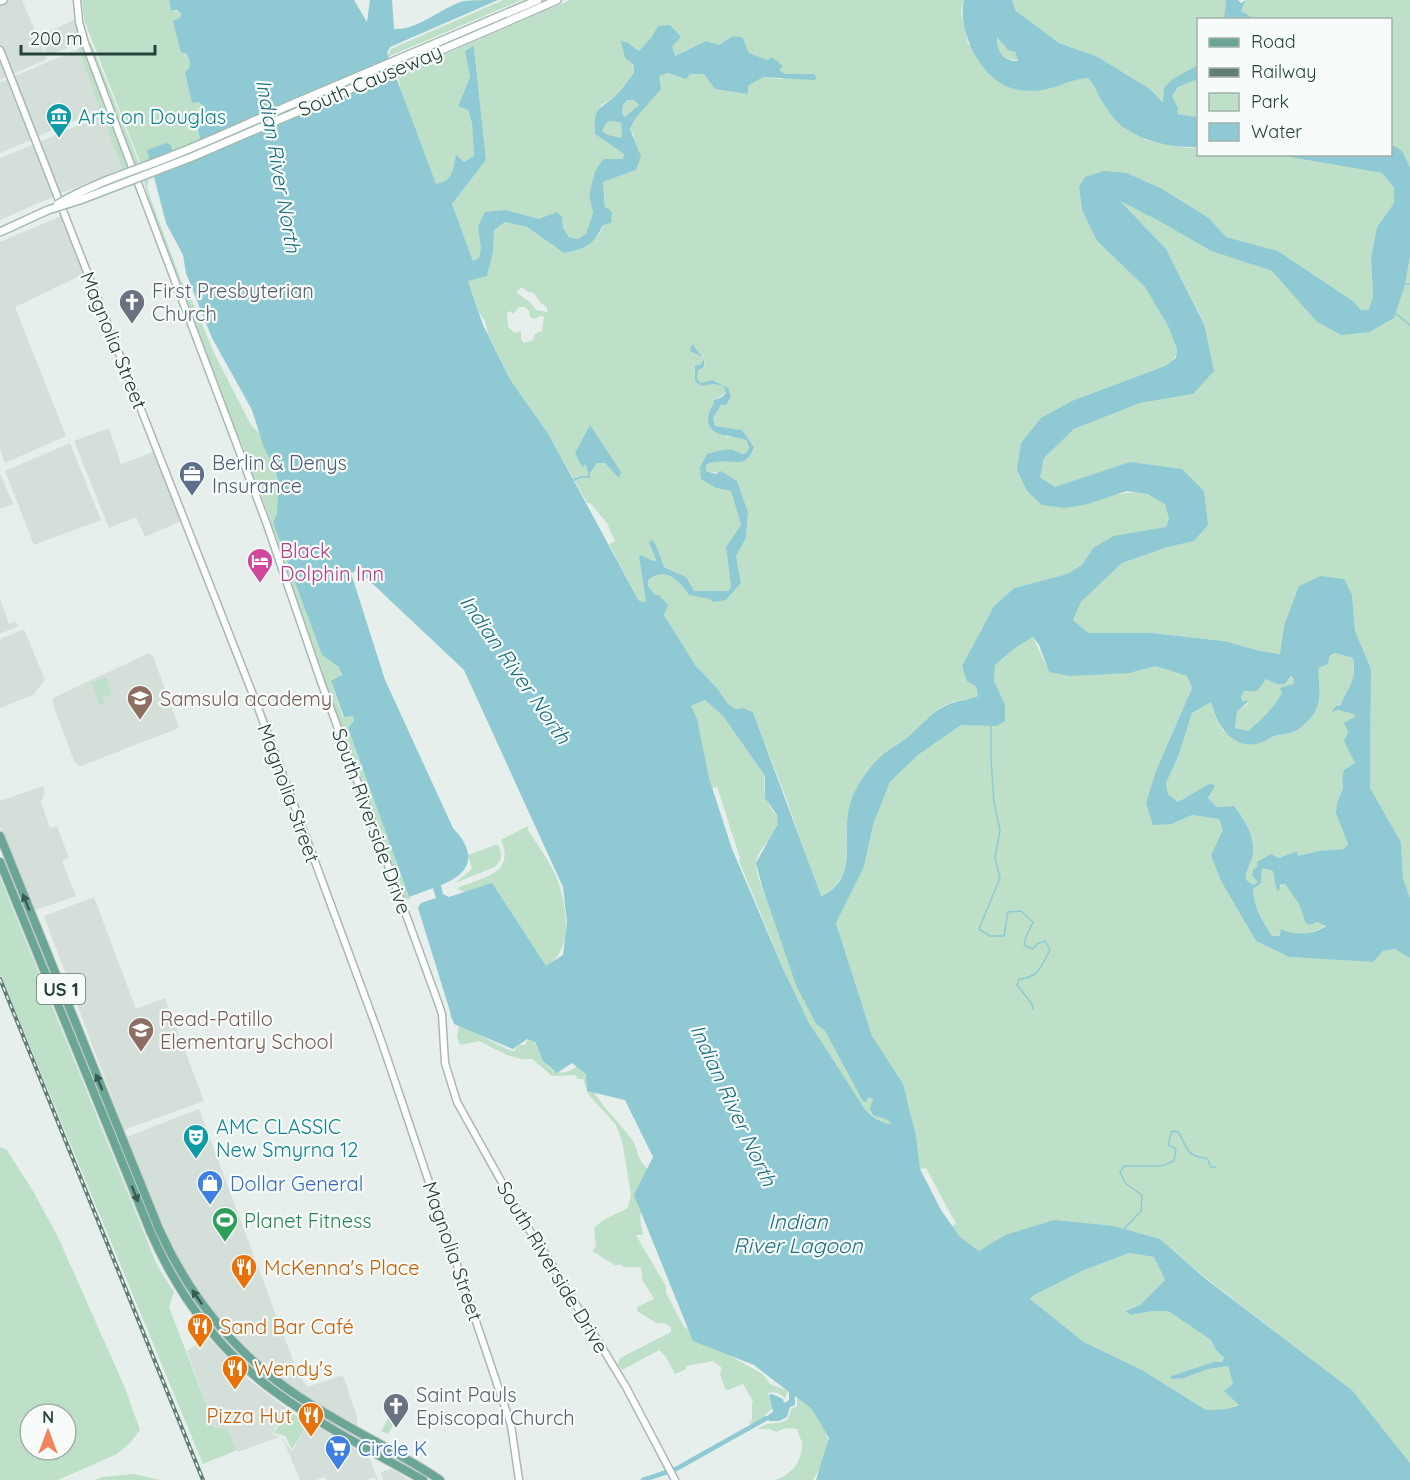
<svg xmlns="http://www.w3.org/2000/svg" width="1410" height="1480" font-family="Quicksand,sans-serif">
	<rect width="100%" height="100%" fill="#e6efeb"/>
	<!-- built -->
	<path fill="#d4dfda" d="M3,0h19l25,59 -47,21v-79z
		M76,19l6,23 -34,14 -9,-20z
		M78,49l22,61 -63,27 -24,-60z
		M9,79l24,60 -33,14v-71z
		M102,115l20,54 -63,25 -20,-52z
		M34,144l21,52 -55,24v-62z
		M61,216l23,58 -69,33 51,129 -61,27 -5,-14v-207z
		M109,428l12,36 35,-13 27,69 -38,17 -9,-20 -27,11 -35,-87z
		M70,443l31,77 -67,25 -29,-74z
		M0,473l13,31 -13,5z
		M0,598l9,26 7,-3 2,5 -18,8z
		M24,629l21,51 -12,15 -33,13v-69z
		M149,653l4,3 26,72 -98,38 -3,-1 -4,-4 -21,-57v-6z
		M43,786l2,6 -4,10 9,26 7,-2 12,32 -7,3 14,35 -43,15 -30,-73 -3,-11v-26z
		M94,897l42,112 29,-11 39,103 -80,29 -80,-214z
		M199,1109l98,262 10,16 36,-12 14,42v10l-72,-43 -43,-38 -48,-58 -24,-42 -46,-108z
		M207,1337l42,43 38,29 -14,23v2l7,3 -42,15 -11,-23 -15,-2 -4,-18 -21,-58z
		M309,1422l60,35 9,23h-2l-2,-3 -7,3h-40l-4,-3 -7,3h-16l-18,-43 10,14z
		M391,1469l8,4 9,7h-25l-2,-8z"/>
	<!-- green -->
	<path fill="#bfe0c8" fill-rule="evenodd" d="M82,0h87l2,11 9,1 1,6 -7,3 9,31 7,9 -1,7 -4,4 8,31 6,-1 4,4 -1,4 -8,3 8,36 -59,21 -59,-150z
		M503,0h19l-135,57 4,-8z
		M570,0h394l-3,11 7,33 68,47 38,-12 14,-1 6,6 9,19 43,37 41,8 11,-1v7l80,1 104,18 12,15v15l-17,24 -6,30 2,40 -4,12 -8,1 -8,-9 -75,-50 -52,-14 -17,-19 -48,-29 -34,-16 -48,14 3,23 15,31 48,46 23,39 9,23 -2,9 -10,8 -91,34 -57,70 48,38c24,-4 62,-22 83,-13 6,2 11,6 17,9l4,15 -3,8 -73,21 -11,17 -15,9 -53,14 -20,18 -32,60 14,20 2,10c-10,5 -21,4 -31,8 -16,8 -25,21 -39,33 -9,8 -20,14 -30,22 -8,6 -24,32 -27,42 -12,32 11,78 -31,95l-34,-98 -33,-86 -10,-4 -8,1 -7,-5 -12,-17 -21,-22 -19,-28 -21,-41 -7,-10v-6c19,-14 31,0 41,15l37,5 15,-17 -5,-27 10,-18 2,-26 -11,-31 -18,-8 -13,-2v-6l8,-4 33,-1 5,-6 2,-7 -12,-17 -27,-4 -2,-8 8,-13h5l2,-17 -16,-8 -11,3 -4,-4 1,-9 5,-2 2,-5 -2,-7 -13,-5 12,6 1,5 -9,10 7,14 13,-2 9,2 3,7 -12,7 -6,18 2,9 17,10h12l8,4 2,7 -3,5 -4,1 -7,-4 -35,17 16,21 15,3 10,34 -15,22 5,38 -3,6h-34l-16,-18 -14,-6 -8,-22 -4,4 4,10 -3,2 -12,-6 -2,2 7,46 -7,-2 -30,-57 6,-3 -8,-18 -17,-20h-3l-38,-68 -38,-54 -23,-47 -3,-13 -6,-9 -11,-31 25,-29 1,-22 11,-8 22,5 37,26c10,-5 22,-9 31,-15 15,-10 9,-41 8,-56l33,-12 -2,-35 -4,-5 5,-11 26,-30 -3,-13 9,-3 18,6 5,-5h14l44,19v-7l15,-9 17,2 34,-5h-29l-7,-4 5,-4 -34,-13 -6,-15 -24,7 -13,-4 -31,15 -4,-10 -13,-20 -7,12 -12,13 -11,-8 6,30 -21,25 -12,7 -6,29 29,20 -1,5h-20l-14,36 4,18 -7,21 -8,5 -9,-2 -6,-9 -1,-11 -23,2 -33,-9 -28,16 4,22 -3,10 -6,3 -21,-57 34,-44 -12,-112 -1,-2 -8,5 5,26 -12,28 10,5 4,13 2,33 -10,6 -8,-6 -3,19 -12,13 -11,-8 -28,-85 -4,-20zM522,287l6,5 6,1 7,10 6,4v5l-11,-2c-7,-11 -11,-10 -20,-18zM519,307h6l4,4 1,6 4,2 6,-3 4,1 -2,14 -7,3 -2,6 -9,3 -3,-4v-8l-6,2 -7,-6 -1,-14 4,-2 2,3zM590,425l29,52 -14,-14h-8l-7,10 -4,-9z
		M1012,0h213l1,2 -2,15 11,2 -37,1v45l-9,6 -25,31 -14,-13 -52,-32 -39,-14 -43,-32z
		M1246,0h164v167l-8,-15 -11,-8 -1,-124 -135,-1 -14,-8z
		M997,37l9,11 9,4 3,8c-14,1 -22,-10 -21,-23z
		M91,43l48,120 -6,2 -45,-120z
		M83,46l24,61 -7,3 -22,-61z
		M1198,79v38l-22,-3 -4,-18 6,-9z
		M627,100h7l5,6 -14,12 -3,-3 1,-10z
		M109,112l20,55 -7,2 -20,-54z
		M613,121l8,2 1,16 -14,-4 -6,-4 5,-9z
		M149,180l-2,6 3,11 31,83 15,29 18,44 37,72 8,8 15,33 4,15 -1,32 -4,10 49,132 18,13 1,8 -10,6 12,35 10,-1 1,5 -6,7 62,172 -6,-1 -4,-8 -123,-338 -9,-40 -23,-56 -1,-9 -6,-11 -50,-125 -6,-25 -30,-75 -8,-31z
		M1118,200l41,21 52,30 61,20 44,50 78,-3 11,-33 5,-28v641l-7,-20 -2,-36 -31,-54 1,-119 -16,-38 -3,-36 -68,31 -3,28 -21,-3 -36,-10 -71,-8h-65l-15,-13 8,-18 41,-39 46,-16 26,-6 10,-50 -120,-12 -29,8 -15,-10 4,-19 30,-29 66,-26 53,-9 11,-71 -38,-74z
		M1033,637l16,35 81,1 25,-7 32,10 5,12 -36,83 16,53 20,-9 27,4 4,11 -2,51 35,60 33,16 84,5 10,-11 13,-2 14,9v505l-58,-73 -145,-111 -47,-40 -46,-13 -109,9 -26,16 -19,-14 -8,-11 4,-2 -30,-56 -6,1 -4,-34 -8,-33 -22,-42 -14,-24 -36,-113 28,-56 9,-42 17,-43 28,-27 43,-30 17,-1 27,-20 -11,-23 1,-16 20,-17z
		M1335,653l18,5c4,21 -5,40 -21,53l6,-1 17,4v4l-7,14 7,31 -13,16 1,9 -6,15 11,41 -4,5 -26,2 -20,5 -1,-5 -18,7 -8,-4c-12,6 -15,15 -13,28l-5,3 -7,-4c-1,-11 6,-18 7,-28 2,-18 -9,-34 -19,-47l-17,1 -9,-9 7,-12 -3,-3 -34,19 -10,-8 -2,-11 12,-26 14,-44 19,-12 2,10 10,20 35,13 18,-9 17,-2 25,-54 1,-12z
		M1292,676l2,3 -1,5c-13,6 -11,14 -19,23 -8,8 -17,17 -26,24l-13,-3 2,-16 11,-8 1,-3h-7l-2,-4c6,-11 18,-10 25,-18l12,5h8z
		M106,677l6,17 -10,4 2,5 -4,2 -8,-22z
		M705,700l18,16 42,60c-2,10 0,22 5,31 4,6 9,8 8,16 -2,15 -21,25 -22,40 0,13 8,29 12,40 14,41 30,81 48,121l9,7 37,69 6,-4 5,3 -1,5 13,15 3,1 6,5c-19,-3 -29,-15 -39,-30l-3,-1 -56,-94 -57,-139 1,-3 -23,-71 -5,1 -3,-10 -18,-72z
		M528,826v4c12,19 28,39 33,61 7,26 10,61 -15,76l-77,-74 -8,-2 -4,-3c24,-10 59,-14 44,-48z
		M498,844c4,9 5,16 -3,23l-40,16 17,-14 -4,-14z
		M1262,868l11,3 3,17 9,-4 14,20 6,18h12l9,3c-14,11 -37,10 -54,11 -10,-16 -18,-28 -19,-47l8,-6z
		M0,877l157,388 17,27 -5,15 39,102 4,18 15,2 10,21 -34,14 -203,-490z
		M451,1011l17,18 41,21 5,1 5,-6h6l3,-7 5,2c10,19 18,45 45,26l8,7c2,21 35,50 47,68 4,7 4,15 9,21 2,4 6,6 8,11l-10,44 3,18h-7l1,2 29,49v7l18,34 47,26 1,4 31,17 7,10 18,7 -3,8c-2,-5 -11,-8 -17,-6l4,16 -7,6v2l-12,7 -5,-1 4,-3v-17l1,-2 -10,-17 -15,6 -3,-1 -5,-15 2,-6 -9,-7 -27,5v3l-11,5 -9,-17 -7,-7 -37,20 -4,-6 2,-6 51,-26v-5l-7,-4h-8l-19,-12v-4l17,-8 -12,-20 -1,-12h-18l-1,-2h-7l-23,-14 4,-4 -2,-19 9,-8 25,-12 3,-13 -9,-54 -6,-16 -28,-31 -5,-15h-5l-3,-4 -23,1 -20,-17h-11l-14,-4 -28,-14 -18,4 -2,-2 -2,-7 2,-9 -9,-10z
		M0,1147l7,3 26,41 25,46 67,151 15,42 -11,14 -12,10 -59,26h-58zM30,1414h36v36h-36z
		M1129,1253l25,4 11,23 -25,25 -14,5 5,5 22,-4h15l43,29 5,10 8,8 -2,5 -8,-1 -43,14 13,2 24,-9 20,-3 11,38 -12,5 -21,1 -64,-40 -58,-28 -54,-43 3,-4 49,-24z
		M797,1397c7,5 11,10 20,13l10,23 1,7 -2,8 1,9 -14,23h-40c17,-3 30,-19 29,-37 -1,-4 -4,-10 -5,-14l-11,-1 -10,4 -6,-3h-12c13,-10 18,-2 30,-10l3,-10 6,-3z
		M288,1410l20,14 -16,25 -7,-13 -11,-3z
		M390,1415l7,4 -9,15 -7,-3z
		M134,1474l26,6h-65l7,-3z"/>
	<!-- water -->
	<path fill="#8ec9d4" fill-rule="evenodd" d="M169,0h185l13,22 3,-22h22l2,29c23,2 48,-22 70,-28 10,-1 23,-1 34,-1l-108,47 -3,6 49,131c17,-3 17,-13 20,-29l8,7 10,-6 -2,-33 -4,-13 -10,-4 12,-29 -5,-26 8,-5 1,2 12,112 -34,44 21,57 6,-3 2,-10 -3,-22 7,-14 21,-2 33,9 18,-7 5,5 1,11 6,9 9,2 8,-5 7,-21 -4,-18 6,-23 8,-13h20l1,-5 -29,-20c-1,-22 0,-23 17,-35 8,-7 15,-18 22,-26l-1,-9 -8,-6 -4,-17 7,2 11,8 12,-13 7,-12 12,-1 11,12 -9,9 3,10 31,-15 13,4 14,-9 10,2 6,15 18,7 5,-3 11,9 -4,4 6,4h29l3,5 -4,1 -50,-3 -15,9v8l-33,-5 -11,-15h-14l-4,5 -19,-6 -8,3 2,13 -26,30 -5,10 11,28 -5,13 -33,12 2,26 4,1 3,4 -1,10 -8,2c-10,21 -17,23 -39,28l-37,-26 -22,-5 -11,8 -1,22 -6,24 -19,5 15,44 28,56 38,54 90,166 7,1 -7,-45 2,-2 12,6 3,-1 -7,-18 3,-2 4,5 8,22 22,10 8,14h34l3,-5 -5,-39 15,-22 -10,-34 -15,-3 -15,-9 -1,-12 7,-13c14,-4 23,-8 35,0l4,-1 3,-5 -2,-7c-12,-7 -39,-2 -39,-22 0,-6 5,-13 6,-19l8,-3 4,-4 -3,-7 -9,-2 -13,2 -6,-5v-15l5,-1 3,-4 -1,-4 -12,-6 1,-5 3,-1c3,10 14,11 9,23l-5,2 -1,9 4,4 11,-3 16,8 3,9 -5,8h-5l-8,13 2,8 27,4 12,17c-7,27 -29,7 -48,18v6l10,3 5,-3 16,10 11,31 -2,26 -10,18 5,27 -15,17 -13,2 -3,-3 -21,-4c-10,-15 -23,-29 -41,-15v6l7,9h4l9,10 -4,10 31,50 21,22 12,17 7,5 8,-1 10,4 68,184c41,-17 18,-64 30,-95 4,-13 15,-29 24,-39 9,-10 23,-17 33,-25 14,-12 23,-25 39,-32 10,-5 21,-4 31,-9l-2,-10 -9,-5 -5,-15 32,-60 20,-18 53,-14 15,-9 11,-17 21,-12 52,-9 3,-8 -4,-15 -18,-10 -20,-3 -43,14 -19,3 -23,-3 -15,-14 -10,-21 4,-27 20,-25 33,-18 91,-34 11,-8 1,-9 -9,-23 -23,-39 -48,-46 -15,-31 -3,-23 6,-10 19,-6 23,2 35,16 47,29 17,19 52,14 75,50 8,9 8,-1 4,-12 -2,-40 6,-30 17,-24v-15l-12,-15 -104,-18 112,-1 1,-10 11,7 8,16v90l-5,28 -11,33 -25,14 -28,3 -25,-14 -44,-50 -61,-20 -52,-30 -39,-20 46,48 38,75 10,47 -21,23 -53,9 -66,26 -30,29 -4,19 15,10 75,-25 52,7 22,22 4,34 -14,16 -26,6 -46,16 -41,39 -8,18 15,13h64l72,8 36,10 20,3 4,-28 15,-40 22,-10 23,3 8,16 3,36 16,38 -1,119 31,54 2,36 7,20v60l-15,-9 -12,2 -10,11 -84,-5 -33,-16 -35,-60 -10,-26 12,-25 -4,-11 -27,-4 -20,9 -19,1 -7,-22 10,-32 36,-83 -5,-12 -32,-10 -25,7 -61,3 -20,-4 -10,-27 -6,-8 -18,11 -20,17 -1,16 11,23v17l-8,5 -36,-1 -43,30 -28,27 -17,43 -9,42 -28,56 36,113 31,48 13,51 4,34 21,41 19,27 19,14 26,-16 49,-15 60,6 46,13 47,41 145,110 58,73v17h-594l13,-42 -17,-29 -17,-13v9l-5,2 -3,10 -8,4h-10l-2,-5 6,-4 -4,-17 3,-1 11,5 1,4 5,-3v-8l-35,-27 -61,-24 -59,-146 19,-38 -28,-57 -38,-9 -1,-17 -14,-11 -15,10 -14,-12 -8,-19 -8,-3 -14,10 -59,-25 -36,-116 3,-5 15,-5 -3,-10 -24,9 -61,-169 6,-7 -1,-5 -9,1 -13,-36 11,-6 -3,-8 -17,-12 -49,-132 4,-10 1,-32 -4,-15 -10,-18 -12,-38 -40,-72 -26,-65 -3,-18 -17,-32 -19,-73 19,-7 4,1 3,8 27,-13 -6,-27 8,-2 1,-4 -4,-4 -7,1 -7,-31 4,-4 1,-7 -4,-7 -5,-2 -8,-31 7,-3 1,-4 -4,-4 -6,1zM627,100h7l5,5 -14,12 -3,-3 1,-9zM613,121l8,2 1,15 -14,-3 -6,-4 5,-9zM358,570l106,100 99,217 4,35 -4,33 -17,11 -54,-83 -43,14 -6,-3 -2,-9c33,-13 35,-33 12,-57l-68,-148 -34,-107zM1335,653l18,5c4,20 -4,30 -13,47l-4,1 -5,6 7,-2 16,4 1,3 -11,6 4,9 -4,9 11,22 -11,7 -2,9 1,9 -6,15 -1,10 12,31 -4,5 -26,2 -20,5 -1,-5 -18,7 -8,-4 -14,8 1,4 -5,4 -1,5 6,7 -5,3 -7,-5c-1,-10 6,-17 7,-27 2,-18 -9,-34 -19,-47l-17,1 -9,-9 7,-12 -4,-3 -33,19 -10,-8 -2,-11 12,-26 14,-44 19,-11c5,21 20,46 45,42 8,-1 14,-7 21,-9 5,-1 10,-1 14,-2 7,-2 21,-15 24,-21 8,-15 2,-30 4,-45l8,-2 3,-9zM1291,676l3,3 -1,5 -13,4 2,5c-8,15 -21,27 -34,38l-13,-3 2,-16 12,-11h-7l-1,-5 3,-5h12l6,-6 3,-6 12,5h8zM705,700l18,16 42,60v22l12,17 1,9 -22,39 6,23 34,99 20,39 9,7 37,69 4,2 2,-5 5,2 -3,10 3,6 15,5 4,4c-12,-1 -20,-7 -28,-16l-56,-87 -24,-50 -52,-122 -23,-71 -12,-59 -6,-13zM1262,868l11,3 3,17 3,3 1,-6 5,-1 14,20 6,18 4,3 8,-3 9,4c-13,9 -31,10 -45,3l-1,7h-8c-10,-16 -18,-28 -19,-47l8,-6zM1129,1253l25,4 11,23 -25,25 -15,6 6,4 22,-4h15l43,29 5,10 8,8 -2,4h-8l-43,14v3l13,-1 24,-9 20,-3 5,18 -9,7 15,14 -12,4 -21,1 -64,-40 -58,-28 -54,-43 4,-4 48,-24z
		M964,0h48l4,11 43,32 39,14 52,32 13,13 1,-14 7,-8 27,-15v14l-20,8 -6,9 6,12 -1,6 21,3v30c-25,1 -54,-5 -75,-20 -7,-5 -13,-14 -18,-21 -7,-9 -9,-20 -17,-28 -18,1 -38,13 -54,13 -7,0 -17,-1 -23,-3 -31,-10 -54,-58 -47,-88zM997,37l11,13 7,2 3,9c-14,1 -22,-11 -21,-24z
		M1225,0h13l3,3 5,-3 -5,11 14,8h-20l-11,-2 2,-15z
		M590,425l31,47 -2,6 -14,-15h-8l-7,10 -2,-1 -2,-8 -4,3 -7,-14z"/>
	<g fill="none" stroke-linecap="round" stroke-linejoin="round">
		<!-- stream -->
		<path stroke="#8ec9d4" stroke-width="1.5" d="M1405,284h5
			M1395,313l15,12
			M574,480l6,-3h9v-5
			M991,725v34l3,43 6,28 -5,28 5,20 -21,51 11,7h14l4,-24 13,-1 12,11 -7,15 -2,8 9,4 4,-5 8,-3 5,9c-9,16 -11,28 -31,29l-2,6 15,19 1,5
			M1124,1229l17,-18 1,-16 -17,-12 -5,-11 4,-6h37l13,-5 2,-12 -8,-4 4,-14 6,1c10,15 7,25 29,26l4,9h5"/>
		<!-- canal -->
		<path stroke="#8ec9d4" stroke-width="4.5" d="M643,1480l33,-11 91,-51"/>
		<!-- tertiary casing -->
		<g stroke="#a8b8b2" stroke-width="9">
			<path id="tertiary" d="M77,0l2,22 6,21 181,479 55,160 118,323 3,9 3,49 12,39 67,120 22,33 80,132 49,93
				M0,50l257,655 124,335 130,385 8,55"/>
		</g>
		<!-- secondary casing -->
		<g stroke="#a4bbb3" stroke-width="10">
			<path id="secondary" d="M0,1l3,-1
				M509,21l48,-21
				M302,100l236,-100
				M0,232l48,-22"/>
		</g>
		<!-- primary casing -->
		<g stroke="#c2cac8" stroke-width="10">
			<path id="primary" d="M0,836l159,393c30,67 77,126 139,167 46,31 96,53 142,84
				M0,862l151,371c26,59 64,112 115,152 48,37 104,65 157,95"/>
		</g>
		<!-- tertiary -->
		<use href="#tertiary" stroke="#fff" stroke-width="6"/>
		<!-- secondary -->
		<use href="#secondary" stroke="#fff" stroke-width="7"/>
		<!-- primary -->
		<use href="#primary" stroke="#6aa596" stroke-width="8"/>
		<!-- rail casing -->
		<g stroke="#5f7d75" stroke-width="4">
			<path id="rail" d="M0,979l203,501"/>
		</g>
		<!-- rail -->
		<use href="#rail" stroke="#f7fbf9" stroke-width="1.5" stroke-dasharray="4.5" stroke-linecap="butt"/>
		<!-- secondary-bridge casing -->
		<g stroke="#a4bbb3" stroke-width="10" stroke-linecap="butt">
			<path id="secondary-bridge" d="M58,204c37,-22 77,-33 116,-49 43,-17 85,-37 128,-55
				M48,210l32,-10 112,-43 317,-136"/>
		</g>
		<!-- secondary-bridge -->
		<use href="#secondary-bridge" stroke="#fff" stroke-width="7"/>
	</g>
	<!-- one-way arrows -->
	<defs><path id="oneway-solid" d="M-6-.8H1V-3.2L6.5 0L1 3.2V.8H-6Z" transform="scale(1.5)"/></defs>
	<g fill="#365b51">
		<use href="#oneway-solid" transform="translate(26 902) rotate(-112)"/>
		<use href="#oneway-solid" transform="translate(99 1082) rotate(-112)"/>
		<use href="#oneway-solid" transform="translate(135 1194) rotate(68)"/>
		<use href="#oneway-solid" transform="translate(197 1297) rotate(-125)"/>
	</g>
	<!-- icons -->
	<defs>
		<g id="museum-pin" transform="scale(1.35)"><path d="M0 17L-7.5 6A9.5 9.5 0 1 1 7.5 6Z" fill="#0f9aa8" stroke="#f7fbf9"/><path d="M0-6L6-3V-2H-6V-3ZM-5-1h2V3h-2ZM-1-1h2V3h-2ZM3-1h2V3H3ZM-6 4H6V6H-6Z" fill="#fff"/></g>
		<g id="church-pin" transform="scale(1.35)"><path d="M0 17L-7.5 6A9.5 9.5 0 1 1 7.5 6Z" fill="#6b7280" stroke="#f7fbf9"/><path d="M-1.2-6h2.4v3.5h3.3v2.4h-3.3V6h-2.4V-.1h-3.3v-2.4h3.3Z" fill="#fff"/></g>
		<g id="office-pin" transform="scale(1.35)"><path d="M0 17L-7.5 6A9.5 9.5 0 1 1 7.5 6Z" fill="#5c6f8a" stroke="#f7fbf9"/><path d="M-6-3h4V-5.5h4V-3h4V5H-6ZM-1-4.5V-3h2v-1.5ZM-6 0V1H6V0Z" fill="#fff"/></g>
		<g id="hotel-pin" transform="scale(1.35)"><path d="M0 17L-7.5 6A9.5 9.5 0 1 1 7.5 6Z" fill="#d1479c" stroke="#f7fbf9"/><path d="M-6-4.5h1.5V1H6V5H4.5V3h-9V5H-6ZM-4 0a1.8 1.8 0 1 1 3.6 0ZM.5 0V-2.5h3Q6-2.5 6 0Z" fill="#fff"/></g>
		<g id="school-pin" transform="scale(1.35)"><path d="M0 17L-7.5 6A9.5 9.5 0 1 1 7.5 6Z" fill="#8d6e63" stroke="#f7fbf9"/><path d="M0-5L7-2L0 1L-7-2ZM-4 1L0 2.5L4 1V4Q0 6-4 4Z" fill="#fff"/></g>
		<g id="theatre-pin" transform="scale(1.35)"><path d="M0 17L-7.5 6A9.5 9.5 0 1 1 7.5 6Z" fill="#0f9aa8" stroke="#f7fbf9"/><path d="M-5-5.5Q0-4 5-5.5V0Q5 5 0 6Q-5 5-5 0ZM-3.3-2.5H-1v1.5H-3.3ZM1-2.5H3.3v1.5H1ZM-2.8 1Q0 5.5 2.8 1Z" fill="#fff"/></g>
		<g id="shop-pin" transform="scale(1.35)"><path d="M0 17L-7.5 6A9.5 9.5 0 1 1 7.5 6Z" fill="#3f7fe0" stroke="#f7fbf9"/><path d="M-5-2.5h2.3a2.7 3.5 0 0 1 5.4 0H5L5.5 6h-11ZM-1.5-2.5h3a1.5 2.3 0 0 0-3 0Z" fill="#fff"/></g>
		<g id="stadium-pin" transform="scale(1.35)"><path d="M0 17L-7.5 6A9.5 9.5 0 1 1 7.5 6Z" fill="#2e9e5b" stroke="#f7fbf9"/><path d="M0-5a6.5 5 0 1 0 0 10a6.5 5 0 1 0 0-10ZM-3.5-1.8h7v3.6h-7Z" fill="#fff"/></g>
		<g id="restaurant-pin" transform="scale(1.35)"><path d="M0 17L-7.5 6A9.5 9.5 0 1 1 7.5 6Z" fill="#e8710a" stroke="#f7fbf9"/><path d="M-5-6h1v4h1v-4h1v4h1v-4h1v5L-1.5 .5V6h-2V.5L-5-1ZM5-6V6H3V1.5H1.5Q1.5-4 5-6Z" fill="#fff"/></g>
		<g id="supermarket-pin" transform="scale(1.35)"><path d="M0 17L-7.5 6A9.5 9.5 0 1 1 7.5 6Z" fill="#3f7fe0" stroke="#f7fbf9"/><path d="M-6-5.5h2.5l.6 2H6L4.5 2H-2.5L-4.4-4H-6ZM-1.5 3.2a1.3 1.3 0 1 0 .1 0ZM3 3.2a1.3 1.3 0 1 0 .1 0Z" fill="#fff"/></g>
	</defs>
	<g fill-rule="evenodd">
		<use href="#museum-pin" x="59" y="116"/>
		<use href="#church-pin" x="132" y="302"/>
		<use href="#office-pin" x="192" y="474"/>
		<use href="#hotel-pin" x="260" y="561"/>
		<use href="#school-pin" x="140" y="698"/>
		<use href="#school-pin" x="141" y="1030"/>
		<use href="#theatre-pin" x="196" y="1137"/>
		<use href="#shop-pin" x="210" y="1183"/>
		<use href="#stadium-pin" x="225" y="1220"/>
		<use href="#restaurant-pin" x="244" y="1267"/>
		<use href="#restaurant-pin" x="200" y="1326"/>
		<use href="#restaurant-pin" x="235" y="1368"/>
		<use href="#church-pin" x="396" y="1406"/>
		<use href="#restaurant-pin" x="311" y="1415"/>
		<use href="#supermarket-pin" x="338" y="1448"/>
	</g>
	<g text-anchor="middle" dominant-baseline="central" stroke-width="4.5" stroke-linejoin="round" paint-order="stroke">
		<!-- shield labels -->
		<rect fill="#f7fbf9" stroke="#637a73" stroke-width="1.5" x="37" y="974" width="48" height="30" rx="4.5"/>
		<g font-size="18" font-weight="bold" fill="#24423a">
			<text x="61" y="989">US 1</text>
		</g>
		<!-- street labels -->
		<g font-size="20" fill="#24423a" stroke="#f7fbf9">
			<text transform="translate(370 80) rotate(-23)">South Causeway</text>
			<text transform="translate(114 340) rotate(68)">Magnolia Street</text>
			<text transform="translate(289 793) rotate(70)">Magnolia Street</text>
			<text transform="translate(372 821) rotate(70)">South Riverside Drive</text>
			<text transform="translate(453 1251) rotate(71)">Magnolia Street</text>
			<text transform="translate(553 1267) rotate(59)">South Riverside Drive</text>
		</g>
		<!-- culture labels -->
		<g font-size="20" fill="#0d838f" stroke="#f7fbf9" text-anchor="start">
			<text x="78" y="116">Arts on Douglas</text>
			<text x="216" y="1126">AMC CLASSIC<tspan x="216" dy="23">New Smyrna 12</tspan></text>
		</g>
		<!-- worship labels -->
		<g font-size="20" fill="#5b616d" stroke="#f7fbf9" text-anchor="start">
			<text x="152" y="290">First Presbyterian<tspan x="152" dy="23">Church</tspan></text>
			<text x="416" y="1394">Saint Pauls<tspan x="416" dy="23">Episcopal Church</tspan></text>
		</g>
		<!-- service labels -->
		<g font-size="20" fill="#4e5e75" stroke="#f7fbf9" text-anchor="start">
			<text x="212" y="462">Berlin &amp; Denys<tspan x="212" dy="23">Insurance</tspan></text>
		</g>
		<!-- hotel labels -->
		<g font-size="20" fill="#b23c85" stroke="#f7fbf9" text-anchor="start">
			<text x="280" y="550">Black<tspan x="280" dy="23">Dolphin Inn</tspan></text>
		</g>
		<!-- education labels -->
		<g font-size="20" fill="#785e54" stroke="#f7fbf9" text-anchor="start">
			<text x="160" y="698">Samsula academy</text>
			<text x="160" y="1018">Read-Patillo<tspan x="160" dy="23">Elementary School</tspan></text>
		</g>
		<!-- shop labels -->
		<g font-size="20" fill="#366cbe" stroke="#f7fbf9" text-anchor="start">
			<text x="230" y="1183">Dollar General</text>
			<text x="358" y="1448">Circle K</text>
		</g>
		<!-- leisure labels -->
		<g font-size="20" fill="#27864d" stroke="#f7fbf9" text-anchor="start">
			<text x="244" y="1220">Planet Fitness</text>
		</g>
		<!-- food labels -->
		<g font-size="20" fill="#c56008" stroke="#f7fbf9" text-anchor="start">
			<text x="264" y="1267">McKenna's Place</text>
			<text x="220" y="1326">Sand Bar Café</text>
			<text x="254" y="1368">Wendy's</text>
			<text x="292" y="1415" text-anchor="end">Pizza Hut</text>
		</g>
		<!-- water labels -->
		<g font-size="21" font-style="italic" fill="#1c6f80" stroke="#f7fbf9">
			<text transform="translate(279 166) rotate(80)">Indian River North</text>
			<text transform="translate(516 669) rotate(55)">Indian River North</text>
			<text transform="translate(734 1105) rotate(65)">Indian River North</text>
			<text x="798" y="1221">Indian<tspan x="798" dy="24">River Lagoon</tspan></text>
		</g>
	</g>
	<!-- legend -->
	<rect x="1197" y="18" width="195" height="138" fill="#f7fbf9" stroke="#a3b1ad" stroke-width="1.5"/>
	<rect x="1209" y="38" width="30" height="9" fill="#6aa596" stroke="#a3b1ad" stroke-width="1.5"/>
	<text x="1251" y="48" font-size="18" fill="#24423a">Road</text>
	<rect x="1209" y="68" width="30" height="9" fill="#5f7d75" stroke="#a3b1ad" stroke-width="1.5"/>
	<text x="1251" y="78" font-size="18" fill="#24423a">Railway</text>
	<rect x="1209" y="93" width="30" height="18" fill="#bfe0c8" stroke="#a3b1ad" stroke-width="1.5"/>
	<text x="1251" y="108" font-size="18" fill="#24423a">Park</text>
	<rect x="1209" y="123" width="30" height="18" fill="#8ec9d4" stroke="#a3b1ad" stroke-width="1.5"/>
	<text x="1251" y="138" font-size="18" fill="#24423a">Water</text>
	<!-- north arrow -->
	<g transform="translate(48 1432)"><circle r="28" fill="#f7fbf9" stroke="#a3b1ad" stroke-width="1.5"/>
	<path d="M0-4.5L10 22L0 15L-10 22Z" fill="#f4845f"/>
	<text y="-9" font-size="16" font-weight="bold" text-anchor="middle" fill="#24423a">N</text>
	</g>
	<!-- scale -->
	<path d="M21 45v9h134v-9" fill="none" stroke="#24423a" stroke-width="3"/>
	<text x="30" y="45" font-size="18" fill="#24423a" stroke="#f7fbf9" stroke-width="4.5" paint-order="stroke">200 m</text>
</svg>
